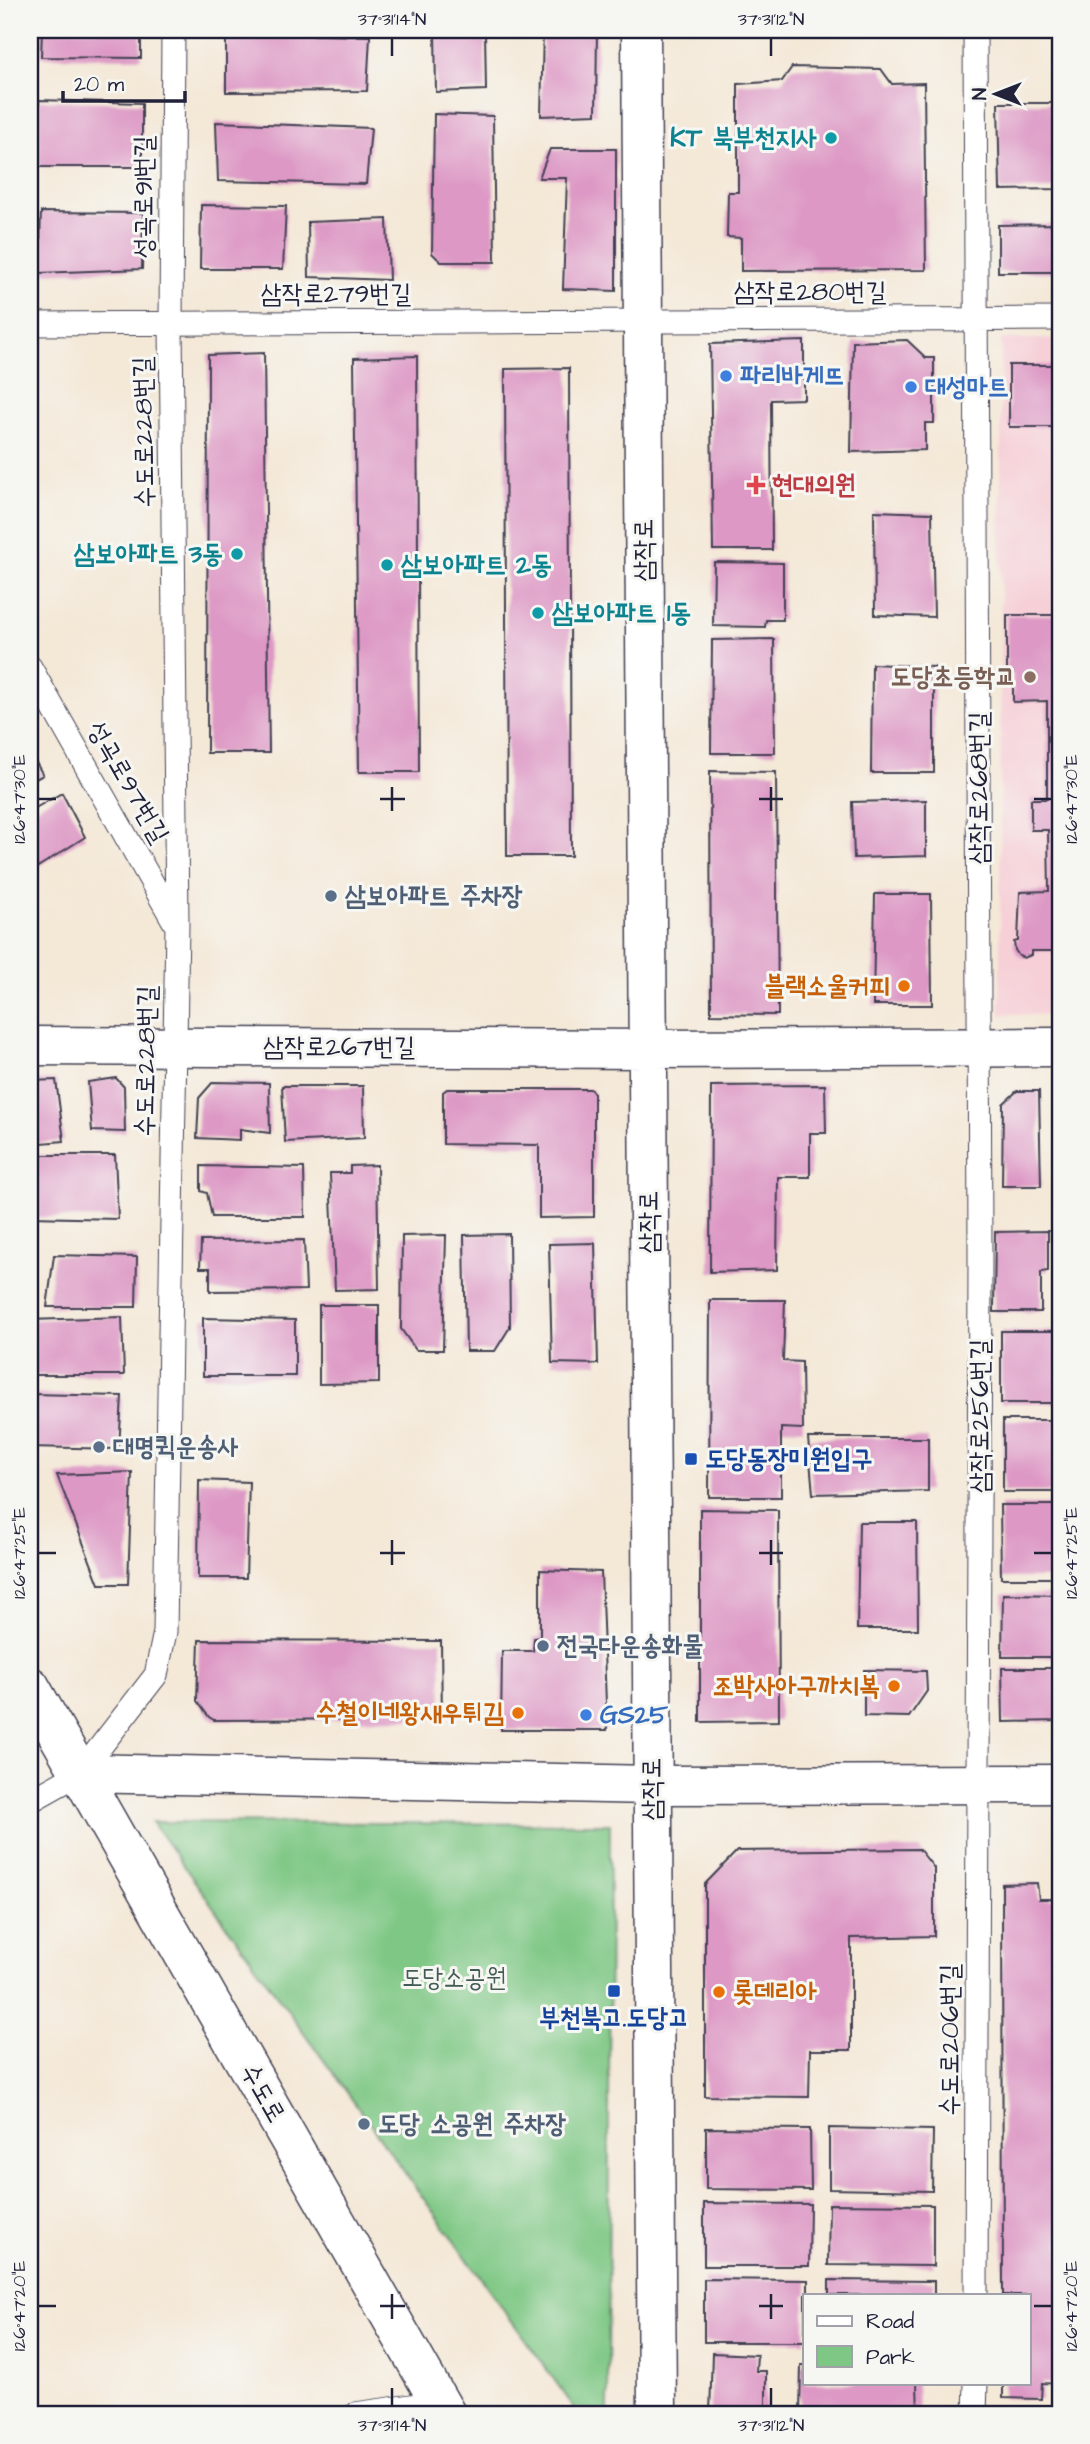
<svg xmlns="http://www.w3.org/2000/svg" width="1090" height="2444" font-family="'Architects Daughter','Poor Story',sans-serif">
	<rect width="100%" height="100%" fill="#f6f6f2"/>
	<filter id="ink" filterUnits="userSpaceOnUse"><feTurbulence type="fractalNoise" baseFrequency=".0143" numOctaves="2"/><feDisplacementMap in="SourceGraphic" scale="14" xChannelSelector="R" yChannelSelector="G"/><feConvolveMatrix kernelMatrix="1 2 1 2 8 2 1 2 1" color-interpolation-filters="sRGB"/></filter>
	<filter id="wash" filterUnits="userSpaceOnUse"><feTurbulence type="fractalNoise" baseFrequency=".00686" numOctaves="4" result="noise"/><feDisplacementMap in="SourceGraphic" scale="28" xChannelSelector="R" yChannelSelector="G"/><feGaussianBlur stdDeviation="1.57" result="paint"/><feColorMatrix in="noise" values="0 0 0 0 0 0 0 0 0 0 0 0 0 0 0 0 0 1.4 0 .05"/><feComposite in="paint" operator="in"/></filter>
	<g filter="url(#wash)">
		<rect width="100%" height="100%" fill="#f4e8d7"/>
		<!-- built -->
		<path fill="#f6cfd7" d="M1001,339h59v676l-60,-1z"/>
		<!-- green -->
		<path fill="#7ec784" stroke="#507460" stroke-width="2" d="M152,1822l458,2 -2,590h-29z"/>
		<g id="blocks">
			<!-- building -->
			<path fill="#dd98c5" d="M42,30h99v28l-100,-1z
				M435,30h50l1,60 -50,2z
				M543,30h54l-1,84 -55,2z
				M226,33l144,3 -3,55 -141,1z
				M792,67l89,2 11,15 32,-1 2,187 -185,1v-33l-14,-1 1,-45h10v-108l44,-3z
				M39,100l103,3v64h-103z
				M998,103h62v86l-60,1z
				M434,114l59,2 2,146h-54l-9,-9z
				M216,122l155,6 -5,56 -148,-3z
				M550,149h66v142l-53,-2 4,-111h-28z
				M201,205l85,1 -3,63h-83z
				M41,212l102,1 -1,56 -103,4z
				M387,219l2,61 -80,-3 -1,-55z
				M1060,224v48h-62v-47z
				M907,340l19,18h8v65h-9v27l-74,2 2,-110z
				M804,341v58l-33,1 1,150h-59l-3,-206z
				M264,353l5,400h-62l1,-398z
				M417,356l2,416h-60l-5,-414z
				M1009,365h51v62h-51z
				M569,368l2,488h-64l-2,-487z
				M874,511l58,2 2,104 -59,-2z
				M714,562l69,1v57h-17l-1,7 -52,-1z
				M1007,615h53v336h-29v4l-7,3 -5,-2 -4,-6 -1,-8 4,-1 2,-49 29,-1 -1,-61h-17v-31h16v-98l-34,1v-28h-6z
				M774,639l1,114h-64l1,-113z
				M872,664l62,3v106h-63z
				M30,752l13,23 -13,7z
				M710,771l66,1 2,243 -67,-1z
				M62,793l23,44 -55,35v-61z
				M926,800v56l-72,2 -2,-56z
				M875,894h56l1,111h-59z
				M116,1078l8,9 1,45 -33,-1 -4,-49z
				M56,1080l8,61 -34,3v-63z
				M213,1082l56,1 1,50 -30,-4v11l-43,-2 2,-40z
				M825,1085l1,48h-16v44h-32l-1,93 -67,2 1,-186z
				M282,1086h81l1,52 -79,4z
				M447,1089h143l4,4v124l-55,1v-73l-96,-1v-52z
				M1017,1091h22l2,95h-39l1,-82z
				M30,1155h85l3,64 -88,-2z
				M377,1165l2,124 -44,1 -5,-117h20v-7z
				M201,1166l103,2 1,49h-93l-5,-24 -6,-2z
				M1048,1231v40l-7,1v40h-47l1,-80z
				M509,1234l1,93 -15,24h-29l-2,-116z
				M446,1235l-3,115h-27l-15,-21 1,-93z
				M304,1240l2,50 -96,1v-23h-10l1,-27z
				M595,1243l3,121 -46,-1 -3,-119z
				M54,1255l83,2 -1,50h-89z
				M710,1300h75l-2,61 19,1 1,67 -22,-1v69h-72z
				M319,1305h60v78l-60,1z
				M122,1317l2,58h-94v-55z
				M203,1318l92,2v56h-92z
				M1001,1331h59v72h-59z
				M30,1394l92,2 -3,53 -89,-2z
				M1003,1420h57v72h-57z
				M808,1438h120v53l-115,3z
				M132,1472l-4,112h-29l-42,-109z
				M199,1480l50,2 -3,96h-48z
				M1000,1505h60v73h-59z
				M700,1509l78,1 1,211 -79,1z
				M859,1522h58l1,107h-61z
				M540,1570l61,2 6,158h-106l1,-79h31l1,-13 6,-1z
				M1003,1594l57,1v62h-58z
				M199,1640l242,1 1,78 -228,1 -5,-3 -12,-16z
				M1002,1668h58v53l-57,1z
				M864,1670l62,1 1,20 -18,26 -45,-1z
				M919,1849l15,19v68l-83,2v112h-41l-1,47 -104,-1v-212l32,-33z
				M1037,1883l2,16h21v485l-18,-1 -1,16 -38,-1v-15h26v-88h-26l-1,-411z
				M706,2128l104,1 1,61 -105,-1z
				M829,2128l104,2 -1,61 -103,-2z
				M704,2203l106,1 -1,62h-105z
				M829,2204l104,1v61l-105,-1z
				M704,2279l104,1v15h-3v47h-101z
				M829,2280l105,1v14h-105z
				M712,2353l45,2 -1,16h10v43h-56z
				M801,2365h4v18h112l1,31h-118z"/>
		</g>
	</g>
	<g filter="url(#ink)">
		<use href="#blocks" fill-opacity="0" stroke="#424052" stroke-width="2"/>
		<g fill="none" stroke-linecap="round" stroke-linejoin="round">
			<!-- lane casing -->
			<g stroke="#424052" stroke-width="25">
				<path id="lane" d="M975,30c6,755 7,1510 1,2265
					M30,324l1030,-5
					M30,667l145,256
					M30,1801l50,-28 76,-98 9,-43 12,-707 -6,-602 2,-293
					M355,2414l84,-12
					M975,2414l1,-31"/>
			</g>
			<!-- street casing -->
			<g stroke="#424052" stroke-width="41">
				<path id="street" d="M641,30l16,2384
					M30,1046l618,3 412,-2
					M30,1686l416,728
					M80,1773l572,12 408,-1"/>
			</g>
			<!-- lane -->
			<use href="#lane" stroke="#fff" stroke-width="23"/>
			<!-- street -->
			<use href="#street" stroke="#fff" stroke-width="38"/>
		</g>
	</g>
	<!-- ticks -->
	<path fill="none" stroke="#22223b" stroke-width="2.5" d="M392,38v18M771,38v18M392,787v24M771,787v24M38,799h18M380,799h25M759,799h24M1034,799h18M392,1540v25M771,1540v25M38,1553h18M380,1553h25M759,1553h24M1034,1553h18M392,2294v25M771,2294v25M38,2306h18M380,2306h25M759,2306h24M1034,2306h18M392,2388v18M771,2388v18"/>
	<!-- markers -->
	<g fill="#0f9aa8" stroke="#f6f6f2" stroke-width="2.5">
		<circle cx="831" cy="138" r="7"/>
		<circle cx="237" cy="554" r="7"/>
		<circle cx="387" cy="565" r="7"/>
		<circle cx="538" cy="613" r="7"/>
	</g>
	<g fill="#3f7fe0" stroke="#f6f6f2" stroke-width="2.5">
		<circle cx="726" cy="376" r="7"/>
		<circle cx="911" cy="387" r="7"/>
		<circle cx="586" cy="1715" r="7"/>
	</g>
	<path fill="#e0444e" stroke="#f6f6f2" stroke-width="2.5" d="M752.5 474.5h7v7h7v7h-7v7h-7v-7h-7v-7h7z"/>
	<circle fill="#8d6e63" stroke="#f6f6f2" stroke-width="2.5" cx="1030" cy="677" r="7"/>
	<g fill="#5c6f8a" stroke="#f6f6f2" stroke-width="2.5">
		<circle cx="331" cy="896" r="7"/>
		<circle cx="99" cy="1447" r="7"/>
		<circle cx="543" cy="1646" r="7"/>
		<circle cx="364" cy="2124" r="7"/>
	</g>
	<g fill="#e8710a" stroke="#f6f6f2" stroke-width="2.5">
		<circle cx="904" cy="986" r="7"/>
		<circle cx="894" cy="1686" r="7"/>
		<circle cx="518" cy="1713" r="7"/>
		<circle cx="719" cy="1992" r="7"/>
	</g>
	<g fill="#1a4fb4" stroke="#f6f6f2" stroke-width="2.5">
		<rect x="684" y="1452" width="14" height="14" rx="3.5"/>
		<rect x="607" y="1984" width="14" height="14" rx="3.5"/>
	</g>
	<g text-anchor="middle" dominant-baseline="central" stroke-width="6" stroke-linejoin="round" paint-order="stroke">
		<!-- culture labels -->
		<g font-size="26" font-weight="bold" fill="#0d838f" stroke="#f6f6f2" text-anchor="end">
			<text x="817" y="138">KT 북부천지사</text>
			<text x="223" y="554">삼보아파트 3동</text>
			<text x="401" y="565" text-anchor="start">삼보아파트 2동</text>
			<text x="552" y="613" text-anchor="start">삼보아파트 1동</text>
		</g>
		<!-- street labels -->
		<g font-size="26" fill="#22223b" stroke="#f6f6f2">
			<text transform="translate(144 197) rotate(-90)">성곡로91번길</text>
			<text x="810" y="292">삼작로280번길</text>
			<text x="336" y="294">삼작로279번길</text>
			<text transform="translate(144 432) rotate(-91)">수도로228번길</text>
			<text transform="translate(644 550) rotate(-90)">삼작로</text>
			<text transform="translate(128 782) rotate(60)">성곡로97번길</text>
			<text transform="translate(979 788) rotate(-90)">삼작로268번길</text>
			<text x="339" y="1047">삼작로267번길</text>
			<text transform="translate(146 1061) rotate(-89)">수도로228번길</text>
			<text transform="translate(649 1222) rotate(-90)">삼작로</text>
			<text transform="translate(980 1416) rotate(-90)">삼작로256번길</text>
			<text transform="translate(652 1789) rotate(-90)">삼작로</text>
			<text transform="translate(950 2040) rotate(-90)">수도로206번길</text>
			<text transform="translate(263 2093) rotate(60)">수도로</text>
		</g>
		<!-- shop labels -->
		<g font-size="26" font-weight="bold" fill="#366cbe" stroke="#f6f6f2" text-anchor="start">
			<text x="740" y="376">파리바게뜨</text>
			<text x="925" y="387">대성마트</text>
			<text x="600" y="1715">GS25</text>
		</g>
		<!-- health labels -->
		<g font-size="26" font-weight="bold" fill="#be3a42" stroke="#f6f6f2" text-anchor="start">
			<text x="772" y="485">현대의원</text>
		</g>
		<!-- education labels -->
		<g font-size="26" font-weight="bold" fill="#785e54" stroke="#f6f6f2" text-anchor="end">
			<text x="1016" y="677">도당초등학교</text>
		</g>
		<!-- service labels -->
		<g font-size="26" font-weight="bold" fill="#4e5e75" stroke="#f6f6f2" text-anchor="start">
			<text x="345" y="896">삼보아파트 주차장</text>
			<text x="113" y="1447">대명퀵운송사</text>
			<text x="557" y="1646">전국다운송화물</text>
			<text x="378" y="2124">도당 소공원 주차장</text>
		</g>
		<!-- food labels -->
		<g font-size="26" font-weight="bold" fill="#c56008" stroke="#f6f6f2" text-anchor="end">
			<text x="890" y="986">블랙소울커피</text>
			<text x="880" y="1686">조박사아구까치복</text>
			<text x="504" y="1713">수철이네왕새우튀김</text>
			<text x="733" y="1992" text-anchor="start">롯데리아</text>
		</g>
		<!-- transit labels -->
		<g font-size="26" font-weight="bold" fill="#164399" stroke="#f6f6f2" text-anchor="start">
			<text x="705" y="1459">도당동장미원입구</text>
			<text x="614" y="2018" text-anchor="middle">부천북고.도당고</text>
		</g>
		<!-- park labels -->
		<g font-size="26" fill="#425c55" stroke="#f6f6f2">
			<text x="454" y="1978">도당소공원</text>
		</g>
	</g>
	<!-- margin -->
	<rect width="1090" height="2444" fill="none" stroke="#f6f6f2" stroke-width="77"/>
	<!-- legend -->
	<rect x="803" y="2294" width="228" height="91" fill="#f6f6f2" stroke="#a1a1a9" stroke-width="2"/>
	<rect x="817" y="2316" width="35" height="10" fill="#ffffff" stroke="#a1a1a9" stroke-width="2"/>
	<text x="866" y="2328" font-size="21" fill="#22223b">Road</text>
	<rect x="817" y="2346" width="35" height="21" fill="#7ec784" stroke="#a1a1a9" stroke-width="2"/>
	<text x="866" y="2364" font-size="21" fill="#22223b">Park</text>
	<!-- north arrow -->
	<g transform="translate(996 94) rotate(270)" stroke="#f6f6f2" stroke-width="5" paint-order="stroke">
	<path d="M0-5L12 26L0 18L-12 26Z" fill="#22223b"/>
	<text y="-10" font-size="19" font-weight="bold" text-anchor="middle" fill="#22223b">N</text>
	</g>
	<!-- scale -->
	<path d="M63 91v10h122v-10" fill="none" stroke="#22223b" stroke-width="3.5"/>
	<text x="74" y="91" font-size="21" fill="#22223b" stroke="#f6f6f2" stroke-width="5" paint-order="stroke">20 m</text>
	<rect x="38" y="38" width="1014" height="2368" fill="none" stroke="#22223b" stroke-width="2.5"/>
	<g font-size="18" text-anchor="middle" fill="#22223b">
		<text x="392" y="25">37°31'14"N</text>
		<text x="771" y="25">37°31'12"N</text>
		<text transform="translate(1071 799) rotate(-90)" y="6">126°47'30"E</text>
		<text transform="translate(19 799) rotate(-90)" y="6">126°47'30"E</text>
		<text transform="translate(1071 1553) rotate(-90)" y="6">126°47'25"E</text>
		<text transform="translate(19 1553) rotate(-90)" y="6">126°47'25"E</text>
		<text transform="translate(1071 2306) rotate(-90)" y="6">126°47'20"E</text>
		<text transform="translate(19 2306) rotate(-90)" y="6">126°47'20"E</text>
		<text x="392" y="2431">37°31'14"N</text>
		<text x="771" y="2431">37°31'12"N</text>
	</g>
</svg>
